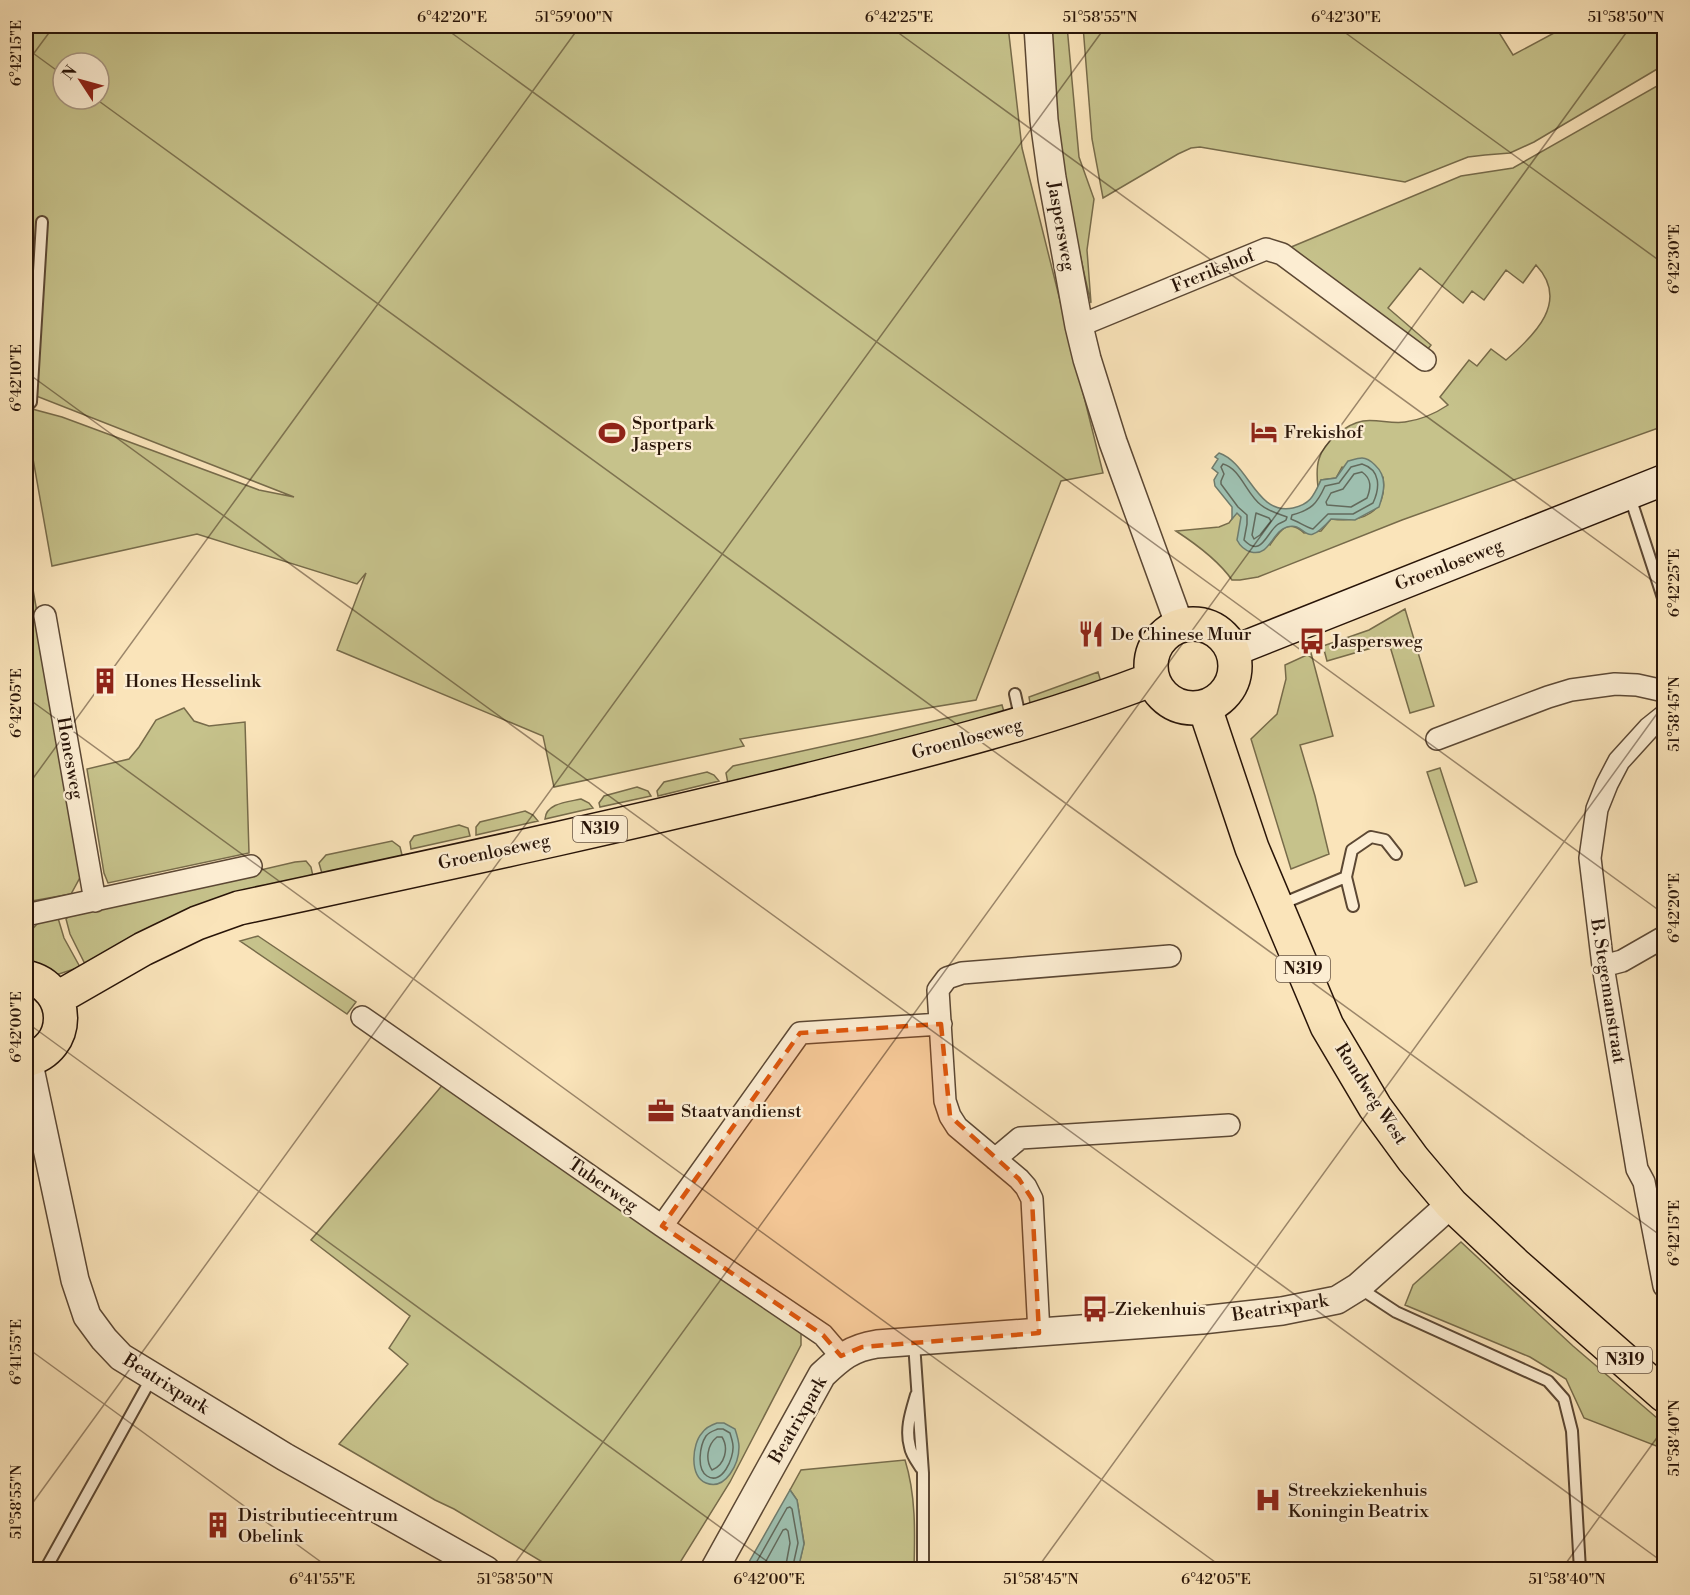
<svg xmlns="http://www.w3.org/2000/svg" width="1690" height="1595" font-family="'Libre Bodoni',serif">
	<rect width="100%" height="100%" fill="#fae4ba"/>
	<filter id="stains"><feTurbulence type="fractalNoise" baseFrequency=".00333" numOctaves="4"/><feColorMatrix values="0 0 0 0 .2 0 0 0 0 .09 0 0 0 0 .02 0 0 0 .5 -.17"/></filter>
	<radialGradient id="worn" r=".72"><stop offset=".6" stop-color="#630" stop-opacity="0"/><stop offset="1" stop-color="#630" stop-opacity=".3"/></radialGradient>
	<!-- green -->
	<path fill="#c6c28b" stroke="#776b4a" stroke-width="1.5" fill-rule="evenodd" d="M26,26h982l14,122 81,325 -42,8 -85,219 -236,39 4,7 -190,41 -11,-51 -206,-86 29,-77 -9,11 -160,-50 -145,32 -25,-141 5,-16 30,8 197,73 35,7 -268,-105zM63,63h36v36h-36z
		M1049,26h18l12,131 15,42 -7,51 4,53c-22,-91 -37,-184 -42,-277z
		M1083,26h412l18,29 54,-29h97v39l-130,77 -24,11 -25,2 -17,2 -63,25 -205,-35 -9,1 -13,6 -75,44 -11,-59z
		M1664,82v344l-262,94 -144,57 -18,3h-8c-14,-20 -36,-36 -56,-49l43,-4 10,-4 8,-11 4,5v7l29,21c9,-13 18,-28 34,-12l17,-2 10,-12c31,4 57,-6 52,-42l-41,-10 -6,11 -15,2 -3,8c-1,-9 -2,-20 1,-29 5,-17 27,-35 44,-38 14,-2 28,3 42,1 15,-2 31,-9 43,-17l-8,-8 29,-37 8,6 14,-17 15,11c29,-25 64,-59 30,-95l-13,18 -17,-13 -22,30 -12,-9 -9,12 -43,-35 -32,40 43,37 -7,9 -140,-104 177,-74 52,-8z
		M26,550l57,322 -12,22 -45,8z
		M1405,609l29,97 -24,7 -21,-70 -62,18 -4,-15 46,-16z
		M1311,653l22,83 -33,9 15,51 14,58 -38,15 -40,-130 26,-25 9,-35 -1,-14z
		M1098,672l3,10 -66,24 -5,-3 -1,-6z
		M1002,705l2,7 -275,77 -3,-16 7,-7 138,-30z
		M184,708l10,13 15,5 36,-4 4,131 -141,30 -4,-10 -17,-104 42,-10 10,-12 17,-27z
		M1440,768l37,114 -12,4 -38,-114z
		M707,772l7,3 5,6 -61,15 -1,-5 7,-9z
		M637,787l11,4 3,5 -51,11 -1,-4 5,-7z
		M581,799l8,4 4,5 -48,11c1,-16 23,-17 36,-20z
		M525,811l8,4 5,6 -62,14v-8l4,-5z
		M459,825l9,3 2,8 -59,13 -1,-7 4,-6z
		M392,841l8,6 3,12 -80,18 -4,-14 7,-8z
		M306,861l5,6 3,14 -229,83 -15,-30 -4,-15 5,-5 224,-52z
		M58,918l6,20 16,29 -24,8 -18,-5 -12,-15v-19l12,-13z
		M258,936l98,66 -9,12 -107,-73z
		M445,1082l356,244v19l-71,137 -54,87h-122l-100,-60 -19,-9 -96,-56 69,-80 -19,-16 21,-32 -99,-76z
		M1461,1242l112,104 91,78v25l-80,-31 -18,-39 -36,-22 -125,-52 8,-20z
		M905,1460c11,35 10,73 9,109h-116l6,-26 -7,-43 -7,-10 11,-20z"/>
	<!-- water -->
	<path fill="#9ebfaf" stroke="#6f7b6c" stroke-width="1.5" d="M1219,453c30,10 37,63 74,55 18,-4 21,-13 28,-28l15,-2 12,-17c4,-1 10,-3 14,-3 5,0 10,4 13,7 13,12 9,27 4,42l-24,13 -24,-1c-29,33 -23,2 -44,8 -15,4 -17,30 -36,25 -7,-2 -11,-6 -14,-12l4,-23 -4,-4 -5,6v-12l-17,-21 -1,-6 4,-7 -6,-5 6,-9 -3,-2z
		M717,1423h7l11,6c2,6 4,12 4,18 0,16 -13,44 -33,36 -17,-7 -14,-39 -4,-50 4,-6 9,-8 15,-10z
		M790,1490l7,10 7,44 -6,25h-53z"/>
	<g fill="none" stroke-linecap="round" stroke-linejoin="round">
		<!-- shore -->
		<path stroke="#636a5c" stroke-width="1.5" d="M1223,464c17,4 24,31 38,41 7,6 18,9 26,12l-1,3c-2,2 -7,3 -9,5 -11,9 -16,33 -33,15l3,-16v-9l-9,-8 -17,-23v-3l3,-7 -3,-7z
			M1362,464c19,6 18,24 11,39l-20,11h-25l-15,15c-5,-1 -16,-8 -22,-10l1,-4c19,-5 25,-11 33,-29l14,-3 12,-16z
			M1362,472c10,7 9,16 5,26l-16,9 -24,-2 -1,-3 5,-9 12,-4 11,-15z
			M1256,513l13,5 2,3 -11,14 -6,4 -2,-4z
			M718,1429h5l7,4c1,4 3,9 3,13 1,12 -11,40 -26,30 -11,-7 -7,-31 -1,-40 3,-4 7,-5 12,-7z
			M717,1437h5c7,11 3,28 -10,33 -7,-10 -5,-25 5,-33z
			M752,1570l35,-62 3,-1 2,2 6,34 -6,27
			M761,1570l22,-40 3,-1 2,2 2,12 -5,27"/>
		<!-- service casing -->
		<g stroke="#5c4834" stroke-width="14">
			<path id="service" d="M26,407l5,-5 11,-180
				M1629,494l35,107
				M1015,694l6,27
				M1346,877l7,29
				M1279,905l67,-28 6,-27 19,-13 14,3 11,14
				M1358,1287l38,25 152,69 16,18 8,32 8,139
				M914,1343l9,130v97
				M916,1395c-5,17 -11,34 -6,52 1,7 7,15 11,21
				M45,1570l107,-193"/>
		</g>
		<!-- minor casing -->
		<g stroke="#5c4834" stroke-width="24">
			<path id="minor" d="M1079,326l187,-77 16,5 143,106
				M45,616l50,285
				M1664,716l-15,12 -30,33 -12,23 -10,25 -7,49 13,108 34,203 7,13 20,104
				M1437,739l111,-42 23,-7 44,-6 22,1 27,6
				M26,915l225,-49
				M1603,966l19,-5 42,-24
				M362,1017l300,209 161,109 18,21
				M995,1159l25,-21 209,-13
				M662,1226l138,-193 141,-9
				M1039,1333l-7,-134 -6,-12 -7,-8 -62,-52 -7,-11 -5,-15 -7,-111 9,-12 15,-5 208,-17"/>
		</g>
		<!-- tertiary casing -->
		<g stroke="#5c4834" stroke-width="30">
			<path id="tertiary" d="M1038,26l6,94 8,58 27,148 8,33 26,83 67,184
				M28,1059l47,221 12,36 17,23 17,18 164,100 201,113
				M714,1570l108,-195c18,-17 29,-27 55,-31l325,-24 80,-9 55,-11 21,-13 93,-83"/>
		</g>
		<!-- secondary casing -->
		<g stroke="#281408" stroke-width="33">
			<path id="secondary" d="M1233,651l431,-171"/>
		</g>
		<!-- primary casing -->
		<g stroke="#281408" stroke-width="36">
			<path id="primary" d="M1151 666a42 42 0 1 1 84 0a42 42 0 1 1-84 0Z
				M1205,708l47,140 75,178 48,81 38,52 38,45 66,62 147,129
				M26,977c46,10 46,72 0,83
				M56,999l87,-50 54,-26 42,-15c190,-41 380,-81 569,-128 116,-29 233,-58 345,-101"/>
		</g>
		<!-- service -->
		<use href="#service" stroke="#fcedd2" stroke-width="10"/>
		<!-- minor -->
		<use href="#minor" stroke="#fcedd2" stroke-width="21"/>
		<!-- tertiary -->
		<use href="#tertiary" stroke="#fcedd2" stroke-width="27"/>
		<!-- secondary -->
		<use href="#secondary" stroke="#fcedd2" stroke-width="30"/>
		<!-- primary -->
		<use href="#primary" stroke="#fae4ba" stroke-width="33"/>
	</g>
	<!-- marked area -->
	<path fill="#de560c" fill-opacity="0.2" stroke="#de560c" stroke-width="4.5" stroke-dasharray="12 8" stroke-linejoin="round" d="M941,1024l9,92 69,63 13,20 7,134 -177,14 -21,9 -18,-21 -161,-109 138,-193z"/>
	<!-- ticks -->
	<path fill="none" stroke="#281408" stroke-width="1.5" stroke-opacity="0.45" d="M442,26l1222,888M889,26l775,563M1336,26l328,238M26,48l37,27M26,64l28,-38M96,99l1568,1139M26,372l1638,1191M26,697l1200,873M26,788l554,-762M26,1022l753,548M26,1347l306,223M26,1512l1080,-1486M510,1570l1121,-1544M1036,1570l628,-866M1561,1570l103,-142"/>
	<!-- icons -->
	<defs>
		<g id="hotel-bare" transform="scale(2.07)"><path d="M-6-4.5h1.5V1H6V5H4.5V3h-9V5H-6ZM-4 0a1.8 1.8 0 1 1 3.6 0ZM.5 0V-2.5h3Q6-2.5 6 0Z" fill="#8f2418" stroke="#fcedd2" stroke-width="2.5" paint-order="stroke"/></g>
		<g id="stadium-bare" transform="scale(2.07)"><path d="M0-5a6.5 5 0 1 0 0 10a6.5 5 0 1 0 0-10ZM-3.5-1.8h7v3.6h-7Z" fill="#8f2418" stroke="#fcedd2" stroke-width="2.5" paint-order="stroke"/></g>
		<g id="restaurant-bare" transform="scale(2.07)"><path d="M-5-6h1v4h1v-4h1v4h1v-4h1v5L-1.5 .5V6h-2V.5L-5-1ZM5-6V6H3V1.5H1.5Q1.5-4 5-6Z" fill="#8f2418" stroke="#fcedd2" stroke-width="2.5" paint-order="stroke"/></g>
		<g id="bus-bare" transform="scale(2.07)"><path d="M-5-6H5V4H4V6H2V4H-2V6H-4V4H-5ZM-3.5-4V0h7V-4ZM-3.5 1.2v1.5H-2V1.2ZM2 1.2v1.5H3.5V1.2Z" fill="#8f2418" stroke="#fcedd2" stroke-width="2.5" paint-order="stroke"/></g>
		<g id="building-bare" transform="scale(2.07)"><path d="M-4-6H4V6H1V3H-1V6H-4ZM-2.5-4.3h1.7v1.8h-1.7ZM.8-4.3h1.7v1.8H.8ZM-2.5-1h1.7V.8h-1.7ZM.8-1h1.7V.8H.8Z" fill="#8f2418" stroke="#fcedd2" stroke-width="2.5" paint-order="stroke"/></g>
		<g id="office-bare" transform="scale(2.07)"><path d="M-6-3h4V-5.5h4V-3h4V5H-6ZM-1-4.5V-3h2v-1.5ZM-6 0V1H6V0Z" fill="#8f2418" stroke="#fcedd2" stroke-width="2.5" paint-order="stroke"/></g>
		<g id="hospital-bare" transform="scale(2.07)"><path d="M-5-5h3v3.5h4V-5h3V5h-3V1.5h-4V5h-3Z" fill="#8f2418" stroke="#fcedd2" stroke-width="2.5" paint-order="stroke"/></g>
	</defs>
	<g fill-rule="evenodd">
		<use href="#hotel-bare" x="1264" y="432"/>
		<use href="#stadium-bare" x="612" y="433"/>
		<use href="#restaurant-bare" x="1091" y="634"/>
		<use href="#bus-bare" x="1312" y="641"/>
		<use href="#building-bare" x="105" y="681"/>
		<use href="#office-bare" x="661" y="1111"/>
		<use href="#bus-bare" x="1095" y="1309"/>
		<use href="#hospital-bare" x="1268" y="1500"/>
		<use href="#building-bare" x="218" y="1525"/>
	</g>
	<g text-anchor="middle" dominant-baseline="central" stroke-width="4.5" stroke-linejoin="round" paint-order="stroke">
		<!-- shield labels -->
		<g fill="#fcedd2" stroke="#685545" stroke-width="1.5">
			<rect x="573" y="816" width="54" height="26" rx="4.5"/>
			<rect x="1276" y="956" width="54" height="26" rx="4.5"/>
			<rect x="1598" y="1347" width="54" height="26" rx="4.5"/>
		</g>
		<g font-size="16" font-weight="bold" fill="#281408">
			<text x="600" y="829">N319</text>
			<text x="1303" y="969">N319</text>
			<text x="1625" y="1360">N319</text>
		</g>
		<!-- street labels -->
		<g font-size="18" fill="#281408" stroke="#fcedd2">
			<text transform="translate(1061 226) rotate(80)">Jaspersweg</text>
			<text transform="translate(1213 271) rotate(-22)">Frerikshof</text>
			<text transform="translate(1449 565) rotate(-21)">Groenloseweg</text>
			<text transform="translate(967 739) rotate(-15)">Groenloseweg</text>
			<text transform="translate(70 758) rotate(80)">Honesweg</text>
			<text transform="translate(494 852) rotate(-12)">Groenloseweg</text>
			<text transform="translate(1608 991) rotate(81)">B. Stegemanstraat</text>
			<text transform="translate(1371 1094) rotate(57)">Rondweg West</text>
			<text transform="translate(603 1185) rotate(35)">Tuberweg</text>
			<text transform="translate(1280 1308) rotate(-9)">Beatrixpark</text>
			<text transform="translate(166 1384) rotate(32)">Beatrixpark</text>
			<text transform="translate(798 1420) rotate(-60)">Beatrixpark</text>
		</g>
		<!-- poi labels -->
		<g font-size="18" fill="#281408" stroke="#fcedd2" text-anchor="start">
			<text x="632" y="423">Sportpark<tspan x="632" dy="21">Jaspers</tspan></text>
			<text x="1284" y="432">Frekishof</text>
			<text x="1111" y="634">De Chinese Muur</text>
			<text x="1332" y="641">Jaspersweg</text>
			<text x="125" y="681">Hones Hesselink</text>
			<text x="681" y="1111">Staatvandienst</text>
			<text x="1115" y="1309">Ziekenhuis</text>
			<text x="1288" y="1490">Streekziekenhuis<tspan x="1288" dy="21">Koningin Beatrix</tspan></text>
			<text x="238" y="1515">Distributiecentrum<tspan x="238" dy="21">Obelink</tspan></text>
		</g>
	</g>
	<!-- margin -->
	<rect width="1690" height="1595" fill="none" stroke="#fae4ba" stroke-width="66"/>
	<!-- north arrow -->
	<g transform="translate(81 81) rotate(306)"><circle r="28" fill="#fcedd2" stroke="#a79681" stroke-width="1.5"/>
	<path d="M0-4.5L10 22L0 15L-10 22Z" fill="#8f2418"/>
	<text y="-9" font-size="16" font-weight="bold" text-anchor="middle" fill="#281408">N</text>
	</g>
	<rect x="33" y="33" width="1624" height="1529" fill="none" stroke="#281408" stroke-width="2"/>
	<g font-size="15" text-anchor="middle" fill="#281408">
		<text x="452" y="22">6°42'20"E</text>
		<text x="574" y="22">51°59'00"N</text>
		<text x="899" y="22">6°42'25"E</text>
		<text x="1100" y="22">51°58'55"N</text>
		<text x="1346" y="22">6°42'30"E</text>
		<text x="1626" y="22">51°58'50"N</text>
		<text transform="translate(16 53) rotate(-90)" y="5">6°42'15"E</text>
		<text transform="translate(1674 259) rotate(-90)" y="5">6°42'30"E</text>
		<text transform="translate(16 378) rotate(-90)" y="5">6°42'10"E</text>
		<text transform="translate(1674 583) rotate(-90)" y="5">6°42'25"E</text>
		<text transform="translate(16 703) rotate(-90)" y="5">6°42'05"E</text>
		<text transform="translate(1674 714) rotate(-90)" y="5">51°58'45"N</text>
		<text transform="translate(1674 908) rotate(-90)" y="5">6°42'20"E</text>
		<text transform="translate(16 1027) rotate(-90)" y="5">6°42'00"E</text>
		<text transform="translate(1674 1233) rotate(-90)" y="5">6°42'15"E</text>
		<text transform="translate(16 1352) rotate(-90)" y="5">6°41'55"E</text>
		<text transform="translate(1674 1438) rotate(-90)" y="5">51°58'40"N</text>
		<text transform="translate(16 1502) rotate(-90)" y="5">51°58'55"N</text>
		<text x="322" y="1584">6°41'55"E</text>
		<text x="515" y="1584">51°58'50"N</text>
		<text x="769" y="1584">6°42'00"E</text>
		<text x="1041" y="1584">51°58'45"N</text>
		<text x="1216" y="1584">6°42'05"E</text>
		<text x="1567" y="1584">51°58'40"N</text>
	</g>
	<rect width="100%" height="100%" filter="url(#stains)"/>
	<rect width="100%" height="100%" fill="url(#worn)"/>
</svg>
